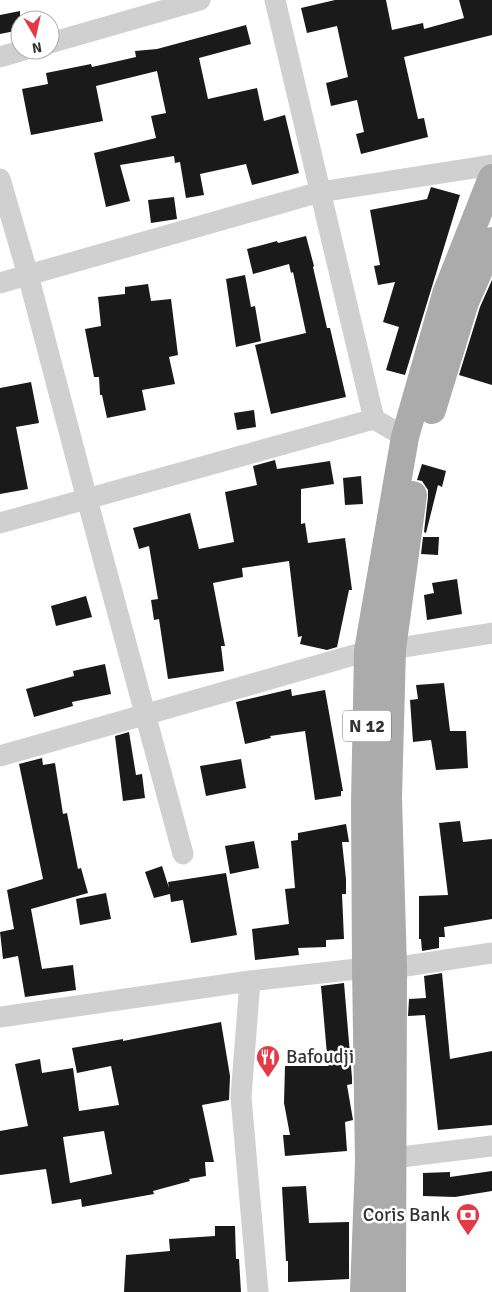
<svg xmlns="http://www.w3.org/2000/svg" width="492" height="1292" font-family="Signika,sans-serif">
	<rect width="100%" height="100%" fill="#fff"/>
	<!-- building -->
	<path fill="#1a1a1a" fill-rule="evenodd" d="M335,0h51l6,30 31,-7 1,6 40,-11 -5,-18h33v35l-88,22 14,62 6,-1 4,19 -67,17 -5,-20 8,-2 -7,-32 -26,6 -5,-23 22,-6 -11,-51 -30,7 -6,-25z
		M20,11v19l-20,4v-19z
		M246,25l5,19 -52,14 9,41 49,-11 7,33 21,-6 14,58 -47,12 -6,-21 -46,10 4,21 -18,3 -6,-36 -5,1 -1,-7 -54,9 10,36 -24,6 -12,-54 62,-15 -5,-22 15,-3 -9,-42 -61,15 7,35 -72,14 -9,-46 26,-5 -2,-11 45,-9 1,3 44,-10 -1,-6 22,-2z
		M431,187l29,8 -55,180 -19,-5 13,-43 -16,-5 12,-40 -17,3 -4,-19 6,-1 -10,-55 57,-11z
		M174,197l3,22 -26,4 -3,-23z
		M306,236l8,30 -1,1 14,61h3l16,69 -75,17 -16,-69 51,-12 -13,-61 -2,1 -2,-9 -36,10 -6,-25 30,-8 1,2z
		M245,275l6,32 4,-1 6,35 -25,6 -10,-68z
		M492,280v105l-33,-10 21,-68z
		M148,284l3,17 20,-2 7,56 -9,2 6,27 -33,6 4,20 -39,8 -5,-23h-2l-1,-18h-5l-9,-48 16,-3 -3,-29 27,-3v-7z
		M31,382l8,41 -23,4 12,62 -28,5v-106z
		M254,410l2,17 -19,3 -3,-17z
		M275,460l2,9 53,-8 4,23 -33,5v35l4,-1 3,20 37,-5 7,52h-3l-12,57 -10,3 -27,-6 2,-8 -4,1 -9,-76 -47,7 1,9 -30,6 12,63h-4l3,25 -56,8 -9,-60 -5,1 -3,-20 7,-1 -9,-53 -10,3 -6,-21 57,-15 9,36 35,-7 -9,-50 32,-7 -4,-19z
		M422,464l24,7 -4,16 -4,-2 -12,48 -2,-1 4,-35v-7l-6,-9 -5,-1z
		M361,476l2,28 -18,1 -2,-27z
		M423,537h16l-1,18 -17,-1z
		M457,579l5,35 -35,6 -3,-25 10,-2 -2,-10z
		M86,596l6,21 -36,9 -5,-20z
		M105,664l6,30 -39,8 1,4 -39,11 -8,-28 48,-13 -1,-5z
		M444,683l6,48h16l2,37 -32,2 -5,-30 -18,2 -3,-42 8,-1 -2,-14z
		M291,689l1,7 33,-6 18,101h-2v5l-26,4 -10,-69 -35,5 1,2 -26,6 -9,-42z
		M129,732l7,43 6,-1 3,24 -22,3 -8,-65z
		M42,758l1,7 12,-2 8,51 4,-1 11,56 3,-1 7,25 -57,16 11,60 31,-4 3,25 -51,7 -7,-41 -15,3 -3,-27 14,-3 -7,-39 36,-11 -24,-115z
		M241,759l5,29 -40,8 -6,-30z
		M460,821l3,21 29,-3v80l-48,8 1,10h-6v11l-17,3 -1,-12h-2v-43l29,-1 -9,-72z
		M346,824l3,18h-7l4,37v15h-4l2,45 -18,1v7l-28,1 1,7 -44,5 -3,-31 37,-5 -4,-35 10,-1 -4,-47 7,-1v-7z
		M254,841l5,27 -29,6 -5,-28z
		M162,866l7,22 -1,-6 58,-9 11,62 -46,8 -8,-43 -12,2 -1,-8 -16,4 -9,-26z
		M106,893l5,26 -31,6 -4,-26z
		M442,973l8,86 42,-8v74l-54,5 -13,-115 -17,1 1,-17 17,-1 -2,-22z
		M344,983l8,95v6l-5,1 6,35 -8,2 2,29 -62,5 -2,-21h7l-6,-32 1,-37h43l-7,-80z
		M221,1022l9,54 -1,24 -27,5 12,57h-9l1,14 -17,3 1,2 -37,10 1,3 -72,13 -1,-8 -29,5 -6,-35 -46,6v-44l28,-5 -13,-62 25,-5 2,14 31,-5 6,43 40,-6 -8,-39 -34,7 -5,-25 51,-9v2zM104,1131l8,43 -42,9 -7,-46z
		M492,1171v20l-37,6 -32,-1v-23l27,-1v5z
		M306,1186l3,37 40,-1v57l-61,3v-21h-2l-4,-74z
		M215,1226h20l1,33h3l2,33h-117l2,-37 44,-4 -1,-12 46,-3z"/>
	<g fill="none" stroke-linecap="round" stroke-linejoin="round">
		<!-- street -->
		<path stroke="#d0d0d0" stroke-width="21" d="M275,0l99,419
			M50,43l150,-43
			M0,57l24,-7
			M0,179l28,96 59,224 96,355
			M0,283l320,-91 172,-27
			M0,523l374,-104 31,18
			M392,649l100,-16
			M0,756l368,-105
			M250,981l-9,116 17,195
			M0,1017l250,-36 116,-13h27l99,-15
			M393,1158l99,-12"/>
		<!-- primary -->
		<path stroke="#ababab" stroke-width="28" d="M432,410l33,-108 27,-61
			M364,1292l5,-129 -3,-195 -1,-164 3,-153 37,-214 41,-143 46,-116
			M392,1292l1,-324 -5,-170 4,-149 21,-154"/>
	</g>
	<!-- icons -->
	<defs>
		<g id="restaurant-pin" transform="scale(1.25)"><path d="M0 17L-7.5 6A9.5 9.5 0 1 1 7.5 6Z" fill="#e63946" stroke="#fff"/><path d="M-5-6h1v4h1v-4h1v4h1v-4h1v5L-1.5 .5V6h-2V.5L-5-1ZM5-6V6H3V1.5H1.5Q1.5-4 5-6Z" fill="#fff"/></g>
		<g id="bank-pin" transform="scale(1.25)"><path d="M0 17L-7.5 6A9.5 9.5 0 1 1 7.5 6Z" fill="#e63946" stroke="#fff"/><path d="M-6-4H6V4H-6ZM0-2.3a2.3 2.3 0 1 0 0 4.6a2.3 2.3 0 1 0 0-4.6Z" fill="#fff"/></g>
	</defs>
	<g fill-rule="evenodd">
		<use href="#restaurant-pin" x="268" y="1057"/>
		<use href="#bank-pin" x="468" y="1215"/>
	</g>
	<g text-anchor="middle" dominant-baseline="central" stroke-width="5" stroke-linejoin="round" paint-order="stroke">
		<!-- shield labels -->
		<rect fill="#fff" stroke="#707070" stroke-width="1" x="343" y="710.5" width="48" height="31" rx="4"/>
		<g font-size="18" font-weight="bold" fill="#333">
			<text x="367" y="726">N 12</text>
		</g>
		<!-- poi labels -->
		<g font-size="19" fill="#333" stroke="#fff" text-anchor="start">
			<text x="286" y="1057">Bafoudji</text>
			<text x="450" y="1215" text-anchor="end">Coris Bank</text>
		</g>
	</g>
	<!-- north arrow -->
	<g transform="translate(35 35) rotate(171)"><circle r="24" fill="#ffffff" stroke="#adadad"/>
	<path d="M0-4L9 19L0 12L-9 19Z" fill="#e63946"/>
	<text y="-8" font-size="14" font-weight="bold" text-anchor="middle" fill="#333333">N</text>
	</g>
</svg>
